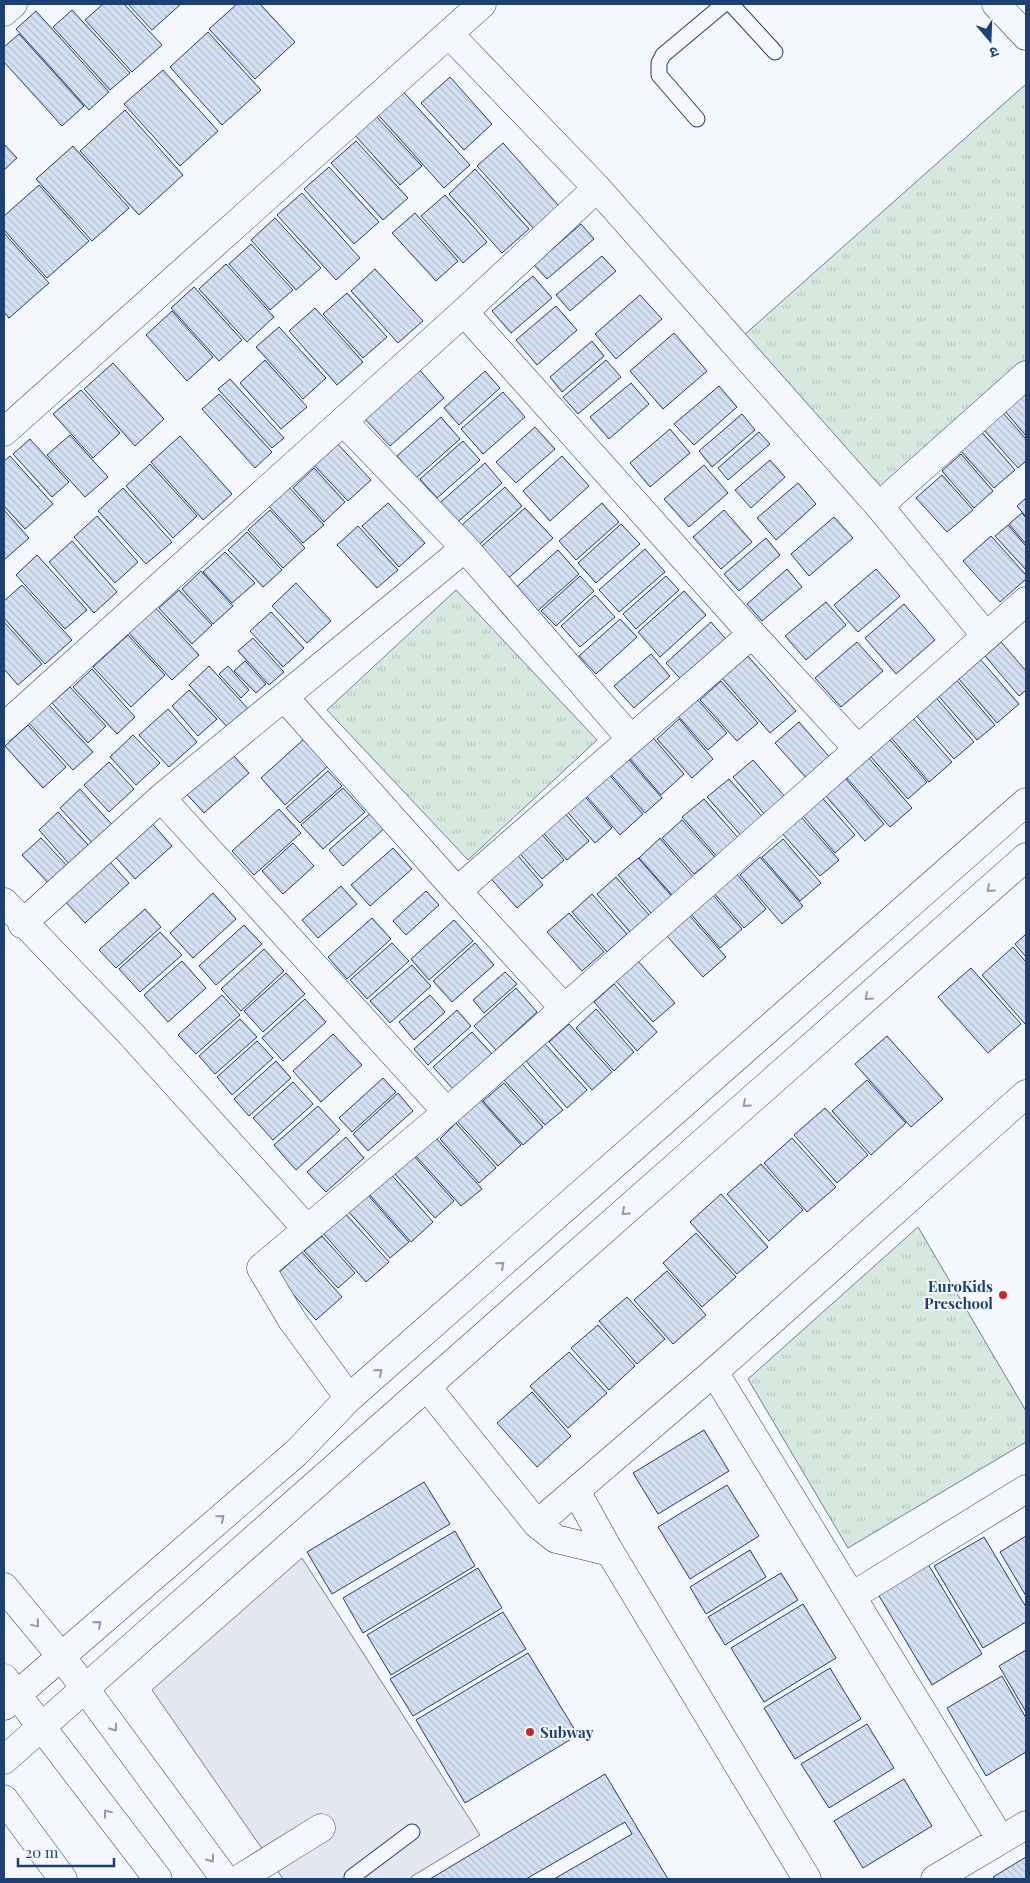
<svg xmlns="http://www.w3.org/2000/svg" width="1030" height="1883" font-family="'Playfair Display','Noto Sans Devanagari',serif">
	<defs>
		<pattern id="grass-tufts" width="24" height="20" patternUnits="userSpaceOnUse" patternTransform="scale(1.25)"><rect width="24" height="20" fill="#d7e8df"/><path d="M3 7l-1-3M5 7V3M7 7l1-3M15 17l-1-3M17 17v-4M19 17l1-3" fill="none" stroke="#b8c8c3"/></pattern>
		<pattern id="building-back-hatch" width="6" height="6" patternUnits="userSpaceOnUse" patternTransform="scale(1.25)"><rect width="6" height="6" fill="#d5e0f0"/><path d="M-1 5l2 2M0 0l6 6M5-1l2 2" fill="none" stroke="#b6c1d1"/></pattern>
	</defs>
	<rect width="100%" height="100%" fill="#f4f7fb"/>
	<!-- grass -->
	<path fill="url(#grass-tufts)" stroke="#687fa3" d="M1026,84v280l-144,128 -139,-156z
		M456,590l141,150 -129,120 -141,-150z
		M918,1227l108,184v31l-178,106 -100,-169z"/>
	<!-- parking -->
	<path fill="#e3e8f0" stroke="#687fa3" d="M302,1558l178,277 -69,42 1,2h-129l-131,-189z"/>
	<!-- building -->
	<path fill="url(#building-back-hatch)" stroke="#1d3f73" d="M103,4h21l38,41 -30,27 -47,-52z
		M128,4h53l-29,26z
		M237,4h23l35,38 -40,37 -46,-50z
		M72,10l58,63 -20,17 -57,-63z
		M36,11l73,81 -20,18 -73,-81z
		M208,32l53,58 -39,35 -52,-58z
		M19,34l65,72 -22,20 -58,-64v-15z
		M163,70l55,61 -38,35 -56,-62z
		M450,77l42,47 -28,26 -43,-47z
		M398,86l72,79 -26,23 -71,-79z
		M125,110l58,65 -44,40 -59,-64z
		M373,113l49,53 -22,19 -48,-53z
		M356,141l52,57 -25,22 -52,-57z
		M503,143l56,63 -25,23 -57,-63z
		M4,144l13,14 -13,12z
		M73,146l56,62 -37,33 -56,-62z
		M329,167l50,55 -25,22 -50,-55z
		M475,169l54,60 -27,24 -53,-59z
		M39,185l50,56 -42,37 -43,-48v-14z
		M302,193l58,65 -24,22 -59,-65z
		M445,195l42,47 -24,21 -42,-47z
		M415,213l43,48 -22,20 -44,-48z
		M275,218l46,50 -25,22 -45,-50z
		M581,224l13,15 -47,40 -13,-14z
		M4,233l45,50 -40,35 -5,-6z
		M251,244l42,46 -23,20 -41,-46z
		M602,256l14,15 -46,40 -14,-16z
		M226,264l48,53 -27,25 -48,-53z
		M375,269l48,52 -25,22 -47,-52z
		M533,276l19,22 -41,35 -19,-22z
		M194,287l48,53 -23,21 -48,-53z
		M347,293l40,44 -24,21 -40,-44z
		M640,295l22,24 -46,40 -21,-25z
		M556,306l21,24 -40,35 -21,-25z
		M315,308l48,54 -26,23 -48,-54z
		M172,311l41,46 -26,24 -41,-46z
		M279,327l47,51 -23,21 -47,-52z
		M674,333l33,38 -44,38 -33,-38z
		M592,341l12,15 -42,36 -12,-15z
		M265,360l42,47 -26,22 -41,-46z
		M606,360l15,17 -43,37 -15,-17z
		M113,363l51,56 -29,27 -51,-57z
		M417,367l27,31 -54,48 -28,-30z
		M485,371l15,17 -41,37 -15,-17z
		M230,379l54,59 -12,10 -54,-59z
		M631,383l18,21 -40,35 -19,-22z
		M719,386l18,21 -43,38 -20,-21z
		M81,390l39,43 -27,25 -40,-44z
		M503,392l22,25 -42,37 -22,-25z
		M1025,392l1,1v43l-22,-26z
		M219,394l53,58 -17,16 -53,-59z
		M1003,413l23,26v22l-8,7 -34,-38z
		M742,414l13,16 -43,37 -13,-16z
		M441,417l19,22 -44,39 -19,-22z
		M535,427l20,22 -39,34 -20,-21z
		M670,429l20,24 -40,34 -20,-24z
		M980,430l35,40 -21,18 -35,-39z
		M759,432l11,12 -42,36 -10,-12z
		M70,435l38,42 -23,20 -38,-42z
		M180,436l52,58 -29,26 -52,-58z
		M30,439l39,43 -17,15 -39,-43z
		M334,440l37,40 -23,21 -38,-40z
		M463,441l17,19 -43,38 -17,-19z
		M961,454l32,37 -19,17 -32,-37z
		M10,456l43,48 -28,25 -21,-23v-45z
		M562,456l27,30 -39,35 -27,-30z
		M770,460l15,17 -34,31 -16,-18z
		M485,463l17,20 -50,44 -18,-19z
		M150,464l47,52 -24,22 -47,-52z
		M704,465l24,28 -39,34 -25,-28z
		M314,468l31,34 -21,20 -31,-34z
		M942,475l31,35 -26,22 -31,-34z
		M285,483l39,42 -21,18 -38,-41z
		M798,483l18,21 -40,36 -19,-22z
		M505,487l17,19 -50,45 -17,-20z
		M123,488l49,54 -26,22 -48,-53z
		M1026,498v19l-9,-11z
		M388,503l37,40 -26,24 -37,-41z
		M602,503l17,19 -43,38 -17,-19z
		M525,508l28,30 -51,46 -28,-31z
		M4,510l25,28 -25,22z
		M270,510l35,38 -22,20 -35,-38z
		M724,510l28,32 -31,27 -28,-32z
		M1022,513l4,5v26l-17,-20z
		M97,516l41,46 -23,21 -41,-46z
		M834,517l19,21 -44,38 -18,-22z
		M621,524l19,20 -44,39 -18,-20z
		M1008,525l18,21v24l-31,-34z
		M358,526l40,44 -21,18 -40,-43z
		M247,532l35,38 -19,17 -35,-37z
		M991,536l35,39v4l-26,23 -37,-41z
		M766,538l14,17 -41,36 -15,-17z
		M72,541l45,51 -23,21 -45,-51z
		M645,549l20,23 -46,40 -20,-22z
		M558,550l21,24 -46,41 -21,-24z
		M225,552l30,31 -23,20 -29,-31z
		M37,555l50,55 -22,19 -49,-54z
		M787,569l15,18 -40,34 -15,-17z
		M876,569l24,27 -42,36 -24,-27z
		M201,571l32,35 -20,18 -31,-35z
		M580,576l14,15 -38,35 -15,-15z
		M666,576l13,14 -43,39 -13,-15z
		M296,583l35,38 -24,22 -35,-37z
		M22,585l50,55 -27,24 -41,-46v-17z
		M179,590l33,35 -20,19 -33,-36z
		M684,591l22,24 -46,42 -22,-25z
		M595,595l20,22 -35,30 -19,-21z
		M826,602l20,23 -40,35 -21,-24z
		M904,604l31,36 -39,34 -31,-36z
		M153,605l46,50 -27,25 -46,-50z
		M271,612l33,36 -21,19 -33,-36z
		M620,619l17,18 -41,37 -17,-18z
		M4,622l38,42 -24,21 -14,-16z
		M711,622l19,22 -45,40 -19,-21z
		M128,635l37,40 -34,32 -38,-40z
		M253,638l31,34 -15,13 -31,-34z
		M857,642l26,29 -42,36 -26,-29z
		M1001,642l25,29v19l-7,6 -34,-40z
		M974,652l45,52 -22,19 -45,-52z
		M651,654l19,22 -36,32 -20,-22z
		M747,655l49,56 -26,22 -49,-56z
		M245,661l21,23 -10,9 -22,-22z
		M209,666l41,45 -20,19 -41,-45z
		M228,666l21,24 -8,8 -22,-24z
		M92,669l43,48 -18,17 -44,-47z
		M954,677l41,48 -18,15 -41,-47z
		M721,681l37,42 -21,18 -37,-41z
		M70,687l36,39 -18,17 -36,-40z
		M189,690l28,29 -19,17 -26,-30z
		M933,694l41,48 -20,17 -41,-47z
		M695,697l32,36 -19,17 -32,-36z
		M48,704l45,48 -20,18 -45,-48z
		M168,709l29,33 -28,25 -30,-32z
		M910,715l42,47 -23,20 -41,-48z
		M679,719l34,40 -21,19 -35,-39z
		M799,722l33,38 -23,21 -34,-38z
		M28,725l38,42 -23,21 -38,-42z
		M883,732l44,50 -19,17 -44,-50z
		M649,733l35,41 -23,21 -36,-42z
		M133,735l27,28 -24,22 -26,-28z
		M304,739l24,27 -43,39 -24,-27z
		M227,748l22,25 -45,40 -22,-24z
		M624,754l38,44 -17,15 -39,-44z
		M868,757l44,51 -22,19 -45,-51z
		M753,760l33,38 -20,18 -33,-39z
		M109,762l25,27 -25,23 -25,-27z
		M328,771l14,15 -42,37 -14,-15z
		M606,771l37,43 -23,21 -37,-43z
		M845,778l39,46 -19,17 -40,-46z
		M729,779l38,43 -22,18 -38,-43z
		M343,788l22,24 -42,37 -22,-24z
		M80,789l35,39 -20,18 -35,-38z
		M581,792l31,36 -17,15 -32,-36z
		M819,794l36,41 -20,18 -36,-42z
		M704,799l37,42 -21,19 -38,-43z
		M279,809l22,24 -47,42 -22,-24z
		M374,810l14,15 -45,41 -14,-16z
		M562,810l27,31 -22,19 -27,-31z
		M58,812l33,36 -20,18 -32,-36z
		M801,817l38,43 -19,16 -38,-43z
		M682,820l33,37 -21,17 -32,-36z
		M150,821l22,25 -37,33 -22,-25z
		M538,830l26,30 -22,19 -26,-30z
		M41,838l29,31 -19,17 -29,-31z
		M660,838l35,41 -21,18 -35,-39z
		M783,839l38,44 -21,18 -38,-44z
		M293,843l21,23 -31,28 -21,-23z
		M393,848l19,21 -42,37 -19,-21z
		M514,851l29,34 -26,23 -30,-34z
		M760,857l43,49 -21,18 -42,-49z
		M638,858l39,44 -20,18 -39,-45z
		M108,860l21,23 -44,40 -21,-23z
		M735,872l31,37 -22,19 -32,-37z
		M616,877l33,38 -19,17 -33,-38z
		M341,886l16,18 -39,34 -16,-18z
		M426,891l13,14 -33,30 -13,-14z
		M213,893l23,26 -43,39 -23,-25z
		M592,894l35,40 -20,18 -35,-40z
		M712,894l30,35 -22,19 -30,-35z
		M145,909l16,18 -45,41 -17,-18z
		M569,913l35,39 -22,19 -35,-39z
		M690,916l36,41 -23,20 -36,-41z
		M372,918l19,21 -44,40 -19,-22z
		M454,920l19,21 -44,39 -18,-21z
		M244,925l18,19 -46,41 -17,-19z
		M160,932l22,23 -42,37 -21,-23z
		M1026,934v23l-11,-13z
		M392,943l17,18 -42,38 -17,-19z
		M475,943l19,22 -42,37 -19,-21z
		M1013,947l13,15v63l-44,-50z
		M264,949l20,22 -43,40 -20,-22z
		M182,961l24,27 -38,34 -24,-27z
		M638,961l37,42 -22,19 -37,-41z
		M412,965l19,21 -41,37 -20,-22z
		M971,968l50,56 -33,29 -50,-56z
		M505,972l12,12 -33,29 -11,-13z
		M286,973l19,21 -42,38 -19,-21z
		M614,984l43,48 -20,19 -43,-49z
		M516,988l21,24 -41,38 -22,-24z
		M222,995l18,20 -44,39 -18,-19z
		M430,995l15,17 -31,28 -15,-18z
		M305,999l21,23 -43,39 -21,-23z
		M596,1009l38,43 -20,19 -38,-43z
		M457,1010l14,16 -43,39 -14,-16z
		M240,1019l17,18 -42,37 -16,-18z
		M569,1024l43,48 -20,18 -43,-48z
		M472,1032l21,23 -39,35 -21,-23z
		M333,1034l29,31 -41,37 -28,-31z
		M887,1036l56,63 -32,28 -56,-63z
		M257,1041l16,17 -41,37 -15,-18z
		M545,1044l42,46 -20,18 -41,-47z
		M276,1061l15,17 -42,38 -15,-17z
		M522,1064l41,46 -18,15 -41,-45z
		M383,1078l13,14 -44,40 -13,-14z
		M867,1080l39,43 -35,32 -39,-44z
		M293,1082l20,22 -40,36 -20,-22z
		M504,1083l39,44 -20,18 -40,-44z
		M398,1093l15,18 -45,40 -15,-17z
		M480,1099l41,46 -23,21 -42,-46z
		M318,1106l22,24 -44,40 -22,-25z
		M825,1108l43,47 -31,28 -43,-48z
		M456,1123l40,45 -17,15 -39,-44z
		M346,1137l18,21 -38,34 -19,-20z
		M436,1138l46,51 -21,17 -45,-50z
		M792,1138l44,49 -29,25 -43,-49z
		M414,1156l40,45 -19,17 -40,-44z
		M761,1164l42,46 -34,31 -42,-47z
		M389,1172l44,50 -22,20 -44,-50z
		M366,1193l43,49 -19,16 -43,-48z
		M721,1194l47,53 -31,27 -47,-52z
		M344,1212l45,50 -23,20 -44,-50z
		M696,1233l40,44 -34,30 -39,-44z
		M322,1236l33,37 -17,15 -34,-37z
		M302,1252l40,45 -26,23 -40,-45z
		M667,1271l39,44 -33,29 -39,-44z
		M627,1297l38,42 -28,25 -38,-43z
		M598,1325l37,41 -26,24 -38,-42z
		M569,1352l38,41 -39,35 -38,-42z
		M532,1392l39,44 -34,31 -40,-44z
		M704,1430l25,41 -71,43 -25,-41z
		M424,1482l26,42 -118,70 -25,-42z
		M727,1485l32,51 -69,43 -32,-52z
		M455,1531l20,35 -112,67 -20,-35z
		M1026,1536v60l-26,-44z
		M984,1537l42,70v15l-43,26 -49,-82z
		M750,1550l16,27 -60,37 -16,-27z
		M928,1564l54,90 -50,31 -54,-91z
		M478,1568l24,40 -111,67 -24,-40z
		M781,1573l17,27 -73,45 -17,-28z
		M803,1604l33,54 -72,44 -33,-54z
		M503,1612l23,37 -113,67 -23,-37z
		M1026,1650v62l-27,-46z
		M528,1653l50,82 -113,68 -49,-83z
		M830,1668l31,51 -66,40 -31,-51z
		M1002,1676l24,42v34l-40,24 -39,-68z
		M867,1724l27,44 -65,40 -28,-44z
		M605,1774l63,105h-114l78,-45 -7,-12 -99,57h-96z
		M904,1779l28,47 -69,42 -29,-47z
		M1026,1857v22h-31l-2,-2z"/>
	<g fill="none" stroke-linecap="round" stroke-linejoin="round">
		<!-- lane casing -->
		<g stroke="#1d3f73" stroke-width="17">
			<path id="lane" d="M731,4l44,48
				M697,119l-38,-44v-12l4,-8 61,-51
				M352,1877l60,-45"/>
		</g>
		<!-- street casing -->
		<g stroke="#1d3f73" stroke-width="29">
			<path id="street" d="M996,4l30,32
				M4,12l9,-8
				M449,34l148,154 282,318 107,130
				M464,312l288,322 106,115
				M343,421l122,127 166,191
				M4,432l478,-428
				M879,506l147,-131
				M284,697l173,194 107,117
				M4,727l460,-415 133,-124
				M161,798l286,314
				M457,891l295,-257
				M4,902l126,131 177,196
				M22,924l139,-126 304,-250
				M714,1372l287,468
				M427,1387l110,137 19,15 54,13
				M349,1398l-57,-78 -31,-52 186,-156 579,-511
				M576,1491l34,61 197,327
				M537,1524l177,-152 312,-278
				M852,1596l174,-107
				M4,1799l59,80
				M239,1879l82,-51
				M935,1879l91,-54"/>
		</g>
		<!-- secondary casing -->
		<g stroke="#1d3f73" stroke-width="29">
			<path id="secondary" d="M4,1587l57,69 164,223
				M4,1678l154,201
				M4,1706l292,-253 53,-55 677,-596
				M4,1760l1022,-903"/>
		</g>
		<!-- lane -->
		<use href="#lane" stroke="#f4f7fb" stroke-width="15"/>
		<!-- street -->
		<use href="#street" stroke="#f4f7fb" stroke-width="28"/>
		<!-- secondary -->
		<use href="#secondary" stroke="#f4f7fb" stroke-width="28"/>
	</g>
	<!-- one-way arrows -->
	<defs><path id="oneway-chevron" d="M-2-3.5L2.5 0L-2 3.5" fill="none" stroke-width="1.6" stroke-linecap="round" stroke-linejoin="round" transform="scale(1.25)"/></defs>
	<g stroke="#889bb7">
		<use href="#oneway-chevron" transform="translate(990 889) rotate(138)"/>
		<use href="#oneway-chevron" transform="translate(868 997) rotate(138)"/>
		<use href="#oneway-chevron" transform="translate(746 1104) rotate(138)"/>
		<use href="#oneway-chevron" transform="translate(625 1212) rotate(138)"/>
		<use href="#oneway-chevron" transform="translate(501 1265) rotate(-41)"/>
		<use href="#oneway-chevron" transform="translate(379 1372) rotate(-41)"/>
		<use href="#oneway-chevron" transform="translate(221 1518) rotate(-41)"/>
		<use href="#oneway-chevron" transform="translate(36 1624) rotate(50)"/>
		<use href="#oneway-chevron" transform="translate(98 1624) rotate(-41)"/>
		<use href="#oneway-chevron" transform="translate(114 1728) rotate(54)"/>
		<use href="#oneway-chevron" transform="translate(107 1813) rotate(-127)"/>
		<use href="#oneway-chevron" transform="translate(211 1859) rotate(54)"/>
	</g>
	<!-- markers -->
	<g fill="#c62828" stroke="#f4f7fb" stroke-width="2">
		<circle cx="1003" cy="1295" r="5"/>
		<circle cx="530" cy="1732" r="5"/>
	</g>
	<g text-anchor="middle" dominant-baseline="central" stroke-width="4" stroke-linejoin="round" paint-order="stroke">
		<!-- poi labels -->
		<g font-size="15" font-weight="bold" fill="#1d3f73" stroke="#f4f7fb" text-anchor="end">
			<text x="993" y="1286">EuroKids<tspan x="993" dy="17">Preschool</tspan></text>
			<text x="540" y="1732" text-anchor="start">Subway</text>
		</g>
	</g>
	<!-- border -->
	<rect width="1030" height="1883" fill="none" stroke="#1d3f73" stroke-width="10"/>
	<!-- north arrow -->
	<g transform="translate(990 40) rotate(161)" stroke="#f4f7fb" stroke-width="4" paint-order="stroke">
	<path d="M0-4L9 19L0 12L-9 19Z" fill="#1d3f73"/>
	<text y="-8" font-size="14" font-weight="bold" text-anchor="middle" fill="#1d3f73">उ</text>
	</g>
	<!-- scale -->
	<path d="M18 1858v8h96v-8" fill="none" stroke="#1d3f73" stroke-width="2.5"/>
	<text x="25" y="1858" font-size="15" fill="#1d3f73" stroke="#f4f7fb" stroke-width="4" paint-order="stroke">20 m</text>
</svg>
